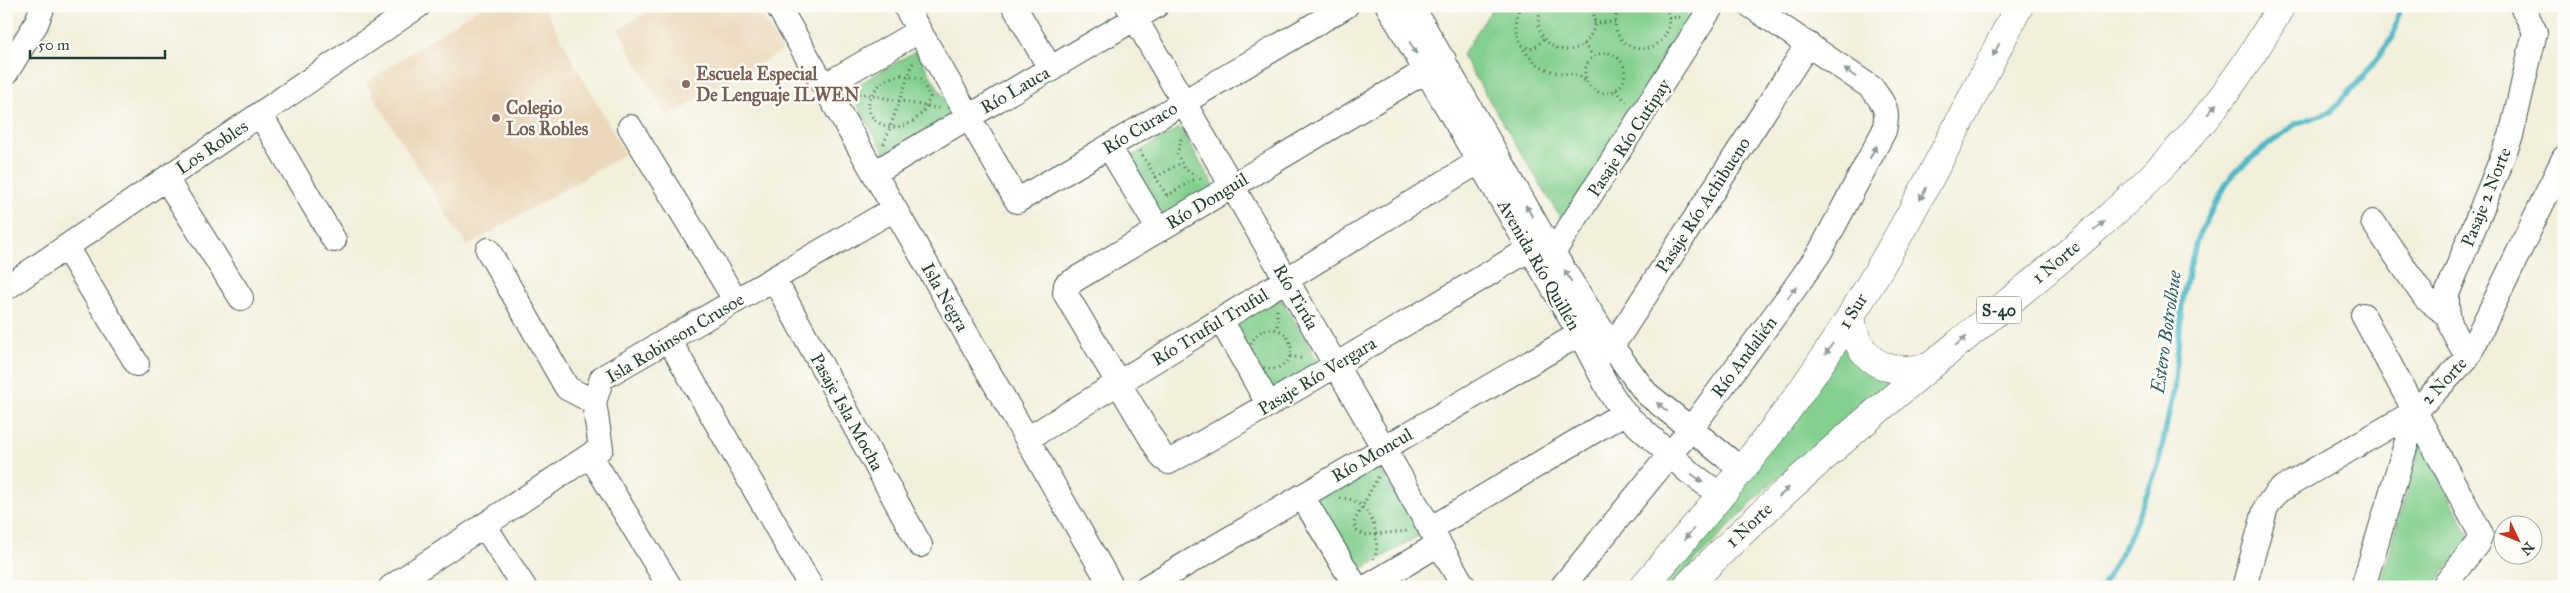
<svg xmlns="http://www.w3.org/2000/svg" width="2570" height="593" font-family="'IM FELL Great Primer',serif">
	<rect width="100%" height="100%" fill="#fdfcf7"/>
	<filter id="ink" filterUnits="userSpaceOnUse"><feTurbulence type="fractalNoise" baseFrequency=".02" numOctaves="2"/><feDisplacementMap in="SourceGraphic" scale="10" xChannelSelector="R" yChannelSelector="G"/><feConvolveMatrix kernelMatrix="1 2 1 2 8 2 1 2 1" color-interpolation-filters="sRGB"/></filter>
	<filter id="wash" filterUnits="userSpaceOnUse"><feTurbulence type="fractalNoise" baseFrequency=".0096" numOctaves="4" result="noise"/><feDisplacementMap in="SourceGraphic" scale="20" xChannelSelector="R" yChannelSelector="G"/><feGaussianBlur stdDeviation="1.12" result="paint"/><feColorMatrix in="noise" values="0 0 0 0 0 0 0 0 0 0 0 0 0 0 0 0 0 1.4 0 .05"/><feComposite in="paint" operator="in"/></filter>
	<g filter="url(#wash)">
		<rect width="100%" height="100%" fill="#f2efdb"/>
		<!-- built -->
		<path fill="#ebd8ba" d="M482,6h61l82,148 -158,92 -102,-163z
			M657,6h101l24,45 -115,66 -49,-87z"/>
		<!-- green -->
		<path fill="#83cf8e" stroke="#518661" d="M1494,6h208l-139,216 -101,-167z
			M916,51l37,62 -68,40 -36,-63z
			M1180,128l38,65 -53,31 -37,-66z
			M1278,293l44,75 -49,28 -38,-73z
			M1844,340l51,41 -129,107 -96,99h-17z
			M2421,441l50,99 -40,47h-51z
			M1375,460l45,75 -61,36 -45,-75z"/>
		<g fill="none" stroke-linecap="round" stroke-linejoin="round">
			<!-- stream -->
			<path stroke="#4db9c8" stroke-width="5.5" d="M2102,587l29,-53 27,-68 16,-77 9,-94 14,-56 18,-35 18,-31 26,-21 36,-28 35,-12 34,-36 29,-39 7,-31"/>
		</g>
	</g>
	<g filter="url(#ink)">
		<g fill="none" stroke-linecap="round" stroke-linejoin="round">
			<!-- minor casing -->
			<g stroke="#3f584d" stroke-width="26">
				<path id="minor" d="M778,6l334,581
					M905,6l112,195 329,-195
					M1014,6l37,64
					M1128,6l336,581
					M1388,6l192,328 30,58 14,21 65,59 33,24
					M1412,6l133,234 66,105 35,48 96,77
					M1444,60l-378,225 -1,8 98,165 6,4 135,-78 241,-144
					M6,73l30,-49 7,-18
					M824,86l95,-55
					M260,114l74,126
					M630,127l106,174
					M1109,147l50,83
					M874,173l282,-167
					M166,179l75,119
					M2373,222l52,76 21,16
					M66,247l71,117
					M488,250l79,138 27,14
					M1541,261l12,-8 159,-247
					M774,279l146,266
					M6,288l412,-282
					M2363,315l118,219 -4,10 -34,43
					M1221,320l48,85
					M669,340l142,247
					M1599,355l12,-10 10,-12 187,-289
					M2468,357c-15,-24 -22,-34 -21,-63l64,-158 24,-104 -13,-26
					M1027,439l464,-285
					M590,455l80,132
					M1302,496l54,91
					M484,525l40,62
					M1430,529l194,-116
					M391,587l210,-139 -7,-46 8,-24 292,-169
					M1147,587l446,-261
					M1367,587l72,-43
					M1562,587l128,-157 102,-138 28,-40 64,-121c5,-21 1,-26 -12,-43l-121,-82
					M2244,587l22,-80 12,-16 138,-80
					M2363,587l53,-176 52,-54 96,-199"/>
			</g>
			<!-- major casing -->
			<g stroke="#3f584d" stroke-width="29">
				<path id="major" d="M1855,308c-5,8 -3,17 0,26 11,34 42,40 73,33
					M1643,587c56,-65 112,-130 161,-200 84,-120 148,-251 215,-381
					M1686,587c85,-86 176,-165 269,-241 72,-60 147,-117 212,-185 45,-46 83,-99 114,-155"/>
			</g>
			<!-- path -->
			<path stroke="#3f584d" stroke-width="3" stroke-dasharray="1 4" stroke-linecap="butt" d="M1520,6c-10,24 3,55 29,64 14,6 25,0 36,11
				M1543,6c-20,37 33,63 49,26 4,-8 3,-18 -2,-26
				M1620,6c-4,7 -6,15 -4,23 11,37 68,18 49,-23
				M1669,18l12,-1
				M1594,23l22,-1
				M1584,44l9,12
				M1522,45l8,4 7,-3 7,-8
				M1585 73a20 20 0 1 1 40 0a20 20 0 1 1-40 0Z
				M901,75l20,4 9,18c-18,53 -82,26 -55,-7 7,-9 15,-13 26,-15z
				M1616,90l10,12
				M854,92l87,17
				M1181,139l-4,15 7,14 18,12
				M884,144l30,-84
				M1140,151l27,45
				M1156,177l25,-14
				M1167,196l29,-18
				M1277,310v20
				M1251 349a20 20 0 1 1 40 0a20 20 0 1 1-40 0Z
				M1290,356l14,3
				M1378,477l-24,45 3,9 8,4 44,-4
				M1340,498c29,-1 43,38 34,61"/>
			<!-- minor -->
			<use href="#minor" stroke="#fff" stroke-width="24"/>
			<!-- major -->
			<use href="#major" stroke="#fff" stroke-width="28"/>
		</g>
		<!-- one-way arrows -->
		<defs><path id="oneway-solid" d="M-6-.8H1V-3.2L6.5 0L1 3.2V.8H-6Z" transform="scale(1.25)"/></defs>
		<g fill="#8f9e9a">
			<use href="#oneway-solid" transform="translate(1413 48) rotate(60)"/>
			<use href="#oneway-solid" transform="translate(1996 50) rotate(117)"/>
			<use href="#oneway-solid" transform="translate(1850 73) rotate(-145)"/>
			<use href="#oneway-solid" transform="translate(2212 109) rotate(-50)"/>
			<use href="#oneway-solid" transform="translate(1873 152) rotate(-63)"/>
			<use href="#oneway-solid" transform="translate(1923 194) rotate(117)"/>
			<use href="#oneway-solid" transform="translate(1529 211) rotate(-120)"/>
			<use href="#oneway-solid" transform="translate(2099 226) rotate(-41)"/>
			<use href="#oneway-solid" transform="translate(1568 276) rotate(-121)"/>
			<use href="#oneway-solid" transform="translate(1792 292) rotate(-54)"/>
			<use href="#oneway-solid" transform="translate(1961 341) rotate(-40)"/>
			<use href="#oneway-solid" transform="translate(1829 349) rotate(123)"/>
			<use href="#oneway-solid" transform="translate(1662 407) rotate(-140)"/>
			<use href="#oneway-solid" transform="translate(1697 478) rotate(37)"/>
			<use href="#oneway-solid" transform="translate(1784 492) rotate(-42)"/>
			<use href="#oneway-solid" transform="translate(1689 534) rotate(131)"/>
		</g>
	</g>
	<!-- markers -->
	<g fill="#8d6e63" stroke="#fdfcf7" stroke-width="2">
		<circle cx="686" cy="84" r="5"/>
		<circle cx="496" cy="118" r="5"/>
	</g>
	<g text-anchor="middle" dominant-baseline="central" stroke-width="5" stroke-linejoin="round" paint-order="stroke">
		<!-- shield labels -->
		<rect fill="#fdfcf7" stroke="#62766e" stroke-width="1" x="1976.5" y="296.5" width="45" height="27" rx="4"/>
		<g font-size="16" font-weight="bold" fill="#1f3d34">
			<text x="1999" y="310">S-40</text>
		</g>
		<!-- education labels -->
		<g font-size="18" font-weight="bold" fill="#785e54" stroke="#fdfcf7" text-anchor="start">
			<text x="696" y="74">Escuela Especial<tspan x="696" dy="21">De Lenguaje ILWEN</tspan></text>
			<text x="506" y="108">Colegio<tspan x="506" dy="21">Los Robles</tspan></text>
		</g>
		<!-- street labels -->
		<g font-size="18" fill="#1f3d34" stroke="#fdfcf7">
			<text transform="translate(1015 90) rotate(-30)">Río Lauca</text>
			<text transform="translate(1140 128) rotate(-31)">Río Curaco</text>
			<text transform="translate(1629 138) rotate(-57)">Pasaje Río Cutipay</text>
			<text transform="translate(212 147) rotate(-34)">Los Robles</text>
			<text transform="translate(2486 197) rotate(-68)">Pasaje 2 Norte</text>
			<text transform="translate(1207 201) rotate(-31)">Río Donguil</text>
			<text transform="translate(1703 205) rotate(-57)">Pasaje Río Achibueno</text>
			<text transform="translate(2056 262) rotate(-40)">1 Norte</text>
			<text transform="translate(1539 265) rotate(60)">Avenida Río Quillén</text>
			<text transform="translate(945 297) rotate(60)">Isla Negra</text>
			<text transform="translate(1296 297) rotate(60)">Río Tirúa</text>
			<text transform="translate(1853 311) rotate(-58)">1 Sur</text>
			<text transform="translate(1210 327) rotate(-31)">Río Truful Truful</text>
			<text transform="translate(675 338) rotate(-31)">Isla Robinson Crusoe</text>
			<text transform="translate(1744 357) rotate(-53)">Río Andalién</text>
			<text transform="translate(1317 376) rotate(-31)">Pasaje Río Vergara</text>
			<text transform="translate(2444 381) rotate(-47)">2 Norte</text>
			<text transform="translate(847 412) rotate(61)">Pasaje Isla Mocha</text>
			<text transform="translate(1372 455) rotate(-30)">Río Moncul</text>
			<text transform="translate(1749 525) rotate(-43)">1 Norte</text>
		</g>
		<!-- water labels -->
		<g font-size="19" font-style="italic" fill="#2d6260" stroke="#fdfcf7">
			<text transform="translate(2166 332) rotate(-82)">Estero Botrolhue</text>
		</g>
	</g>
	<!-- margin -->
	<rect width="2570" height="593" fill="none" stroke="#fdfcf7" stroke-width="25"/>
	<!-- north arrow -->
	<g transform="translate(2518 540) rotate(133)"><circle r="24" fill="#fdfcf7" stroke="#a4b0a9"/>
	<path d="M0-4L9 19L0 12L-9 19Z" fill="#c8321e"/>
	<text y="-8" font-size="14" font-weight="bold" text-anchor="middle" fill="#1f3d34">N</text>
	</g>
	<!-- scale -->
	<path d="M30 50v8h135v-8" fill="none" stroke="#1f3d34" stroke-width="2.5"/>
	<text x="38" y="50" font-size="15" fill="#1f3d34" stroke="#fdfcf7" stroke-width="4" paint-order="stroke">50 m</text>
</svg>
